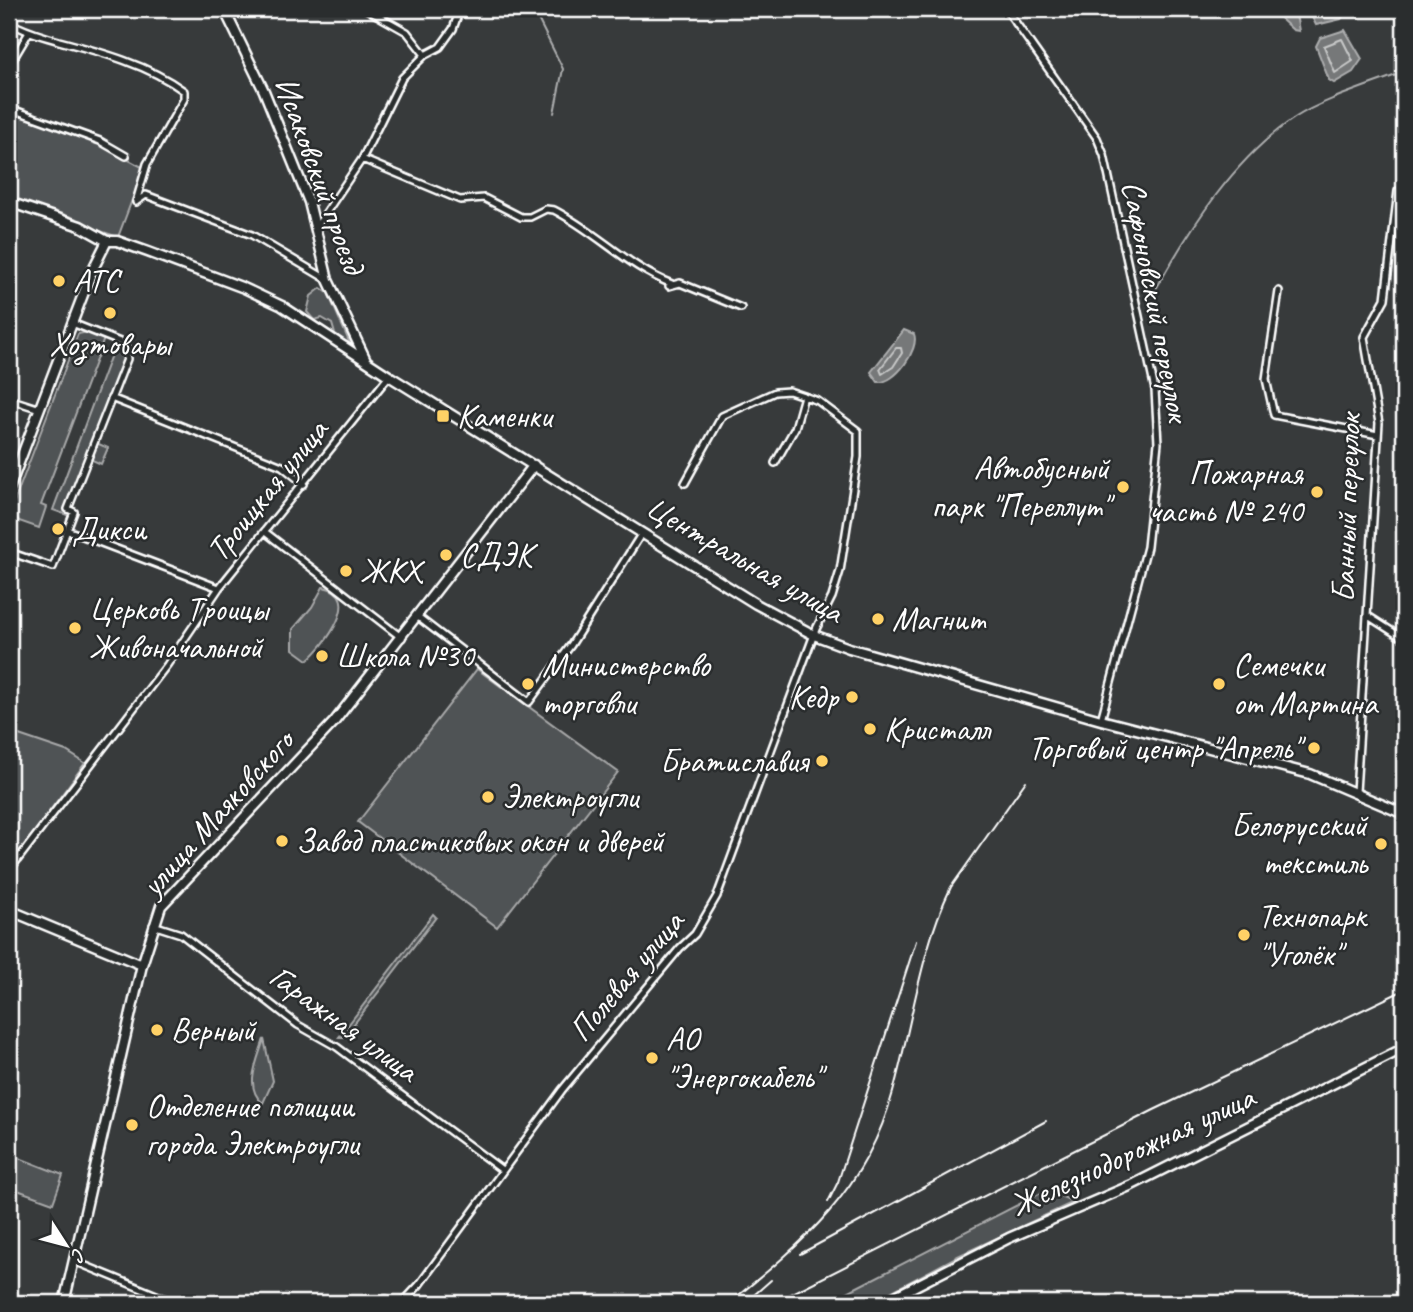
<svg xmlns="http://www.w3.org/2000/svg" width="1413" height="1312" font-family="Caveat,sans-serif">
	<rect width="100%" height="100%" fill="#373a3b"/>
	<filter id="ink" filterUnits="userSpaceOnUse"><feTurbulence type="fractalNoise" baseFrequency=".0143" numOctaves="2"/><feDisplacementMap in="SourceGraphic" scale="14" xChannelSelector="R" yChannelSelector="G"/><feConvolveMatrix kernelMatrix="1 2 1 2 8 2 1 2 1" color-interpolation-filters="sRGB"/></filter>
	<g filter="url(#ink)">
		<!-- green -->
		<path fill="#505354" stroke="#a8a9aa" stroke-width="2" d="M9,110l82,30 53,28 -26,69 -109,-37z
			M321,288l7,5 23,53 -16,-12 -3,-10 -10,-6 -8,2 -7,-8 4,-16z
			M93,331l12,5 -64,169 5,2 -7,21 -20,-7 -8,-11 67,-176z
			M115,344l12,15 -33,83 14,6 -7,16 -13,-6 -21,57 -14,-5z
			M323,587c42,8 1,59 -15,73l-15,-11v-20l19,-22z
			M477,669l141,103 -121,155 -139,-105z
			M16,734l50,17 19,12 -76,103v-127z
			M433,914l3,3 -92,120h-5z
			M264,1039l9,42 -10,22c-20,-15 -5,-44 1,-64z
			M9,1154l54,21 -10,28 -44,-16z
			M1047,1190l27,12 -116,54 -88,47h-44z"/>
		<!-- water -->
		<path fill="#767879" stroke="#adaeaf" stroke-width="2" d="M1270,9h25l4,22 -6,-1z
			M1308,9h34l2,6 -3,4 -25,6z
			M1345,30l17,29 -9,13 -19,11 -5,-3 -13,-34 4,-8z
			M904,330l10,4c6,15 -19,50 -36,48l-7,-10z"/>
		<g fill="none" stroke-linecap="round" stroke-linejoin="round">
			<!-- shore -->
			<path stroke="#c8c9c9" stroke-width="2" d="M1342,39l11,22 -18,12 -11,-27z
				M896,348h5l1,5 -9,14 -11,7 -2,-5z"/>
			<!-- stream -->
			<path stroke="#adaeaf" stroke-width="2" d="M533,9l30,60 -9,44
				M1156,289c34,-61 80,-133 140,-172 26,-17 78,-33 108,-45"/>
			<!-- street casing -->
			<g stroke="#fff" stroke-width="10">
				<path id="street" d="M366,9l41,23 18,23
					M1006,9l91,129 7,17 51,235 3,53 -11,104 -46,173
					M9,22c17,10 31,13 50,19 42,11 90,24 125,50v8l-37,65 -11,38
					M9,66l19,-32
					M9,108l91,33 26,15
					M362,159l98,41 24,-2 37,19h9l16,-8 8,1c43,22 74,57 118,74l-3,2 11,-3 61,25
					M136,202l10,-7 106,40 76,45
					M317,226l45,-67 40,-81 23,-23 15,-8 13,-18 7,-20
					M1279,291l-13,88 8,36 104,20
					M111,398l171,68 22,18
					M9,399l31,10
					M685,483l37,-67 53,-24 14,-1 15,5
					M67,530l152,58
					M265,532l137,106
					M9,552l44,15 21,-55 -6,-3 2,-5 57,-145 -2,-15 -53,-21
					M1368,616l36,23
					M418,617l111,85 42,-57 71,-112
					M1356,792l23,-369 -15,-86 21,-38 13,-108
					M9,871l158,-206 52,-77 170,-212
					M153,925l28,9 117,91 39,22 165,123
					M74,1261l102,42
					M374,1303l12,-4 12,4 8,-4 13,-14 143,-195 118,-142 15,-14 22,-38 99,-267 16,-32 8,-26 18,-114v-26l-40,-30 -14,-5 -9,32 -20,35"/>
			</g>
			<!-- secondary casing -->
			<g stroke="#fff" stroke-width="13">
				<path id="secondary" d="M224,9l40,82 45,111 19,78 38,80
					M9,202l71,24 27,15
					M107,241h10l31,11 96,36 38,18 107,70 367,228 58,31 35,13 252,72 209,54 94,40
					M9,489l83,-218 15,-30
					M9,910l133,55
					M64,1303l78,-338 19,-59 173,-184 200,-257
					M882,1303l127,-65 123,-53 272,-137"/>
			</g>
			<!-- street -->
			<use href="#street" stroke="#2a2d2e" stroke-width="5"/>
			<!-- secondary -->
			<use href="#secondary" stroke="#2a2d2e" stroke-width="8"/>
			<!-- rail -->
			<path stroke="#fff" stroke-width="2" d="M828,1202l10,-20 78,-241
				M800,1254l246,-133
				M729,1303c75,-61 137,-112 164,-211 19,-68 27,-141 58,-205l75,-106
				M745,1303l26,-23
				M773,1303l381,-193 250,-120"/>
		</g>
	</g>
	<!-- markers -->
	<g fill="#ffd166" stroke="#2a2d2e" stroke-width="2.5">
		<circle cx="59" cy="281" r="7"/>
		<circle cx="110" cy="313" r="7"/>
		<rect x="436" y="409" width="14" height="14" rx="3.5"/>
		<circle cx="1123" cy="487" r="7"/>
		<circle cx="1317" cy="492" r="7"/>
		<circle cx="58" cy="529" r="7"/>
		<circle cx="446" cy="555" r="7"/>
		<circle cx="346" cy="571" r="7"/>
		<circle cx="878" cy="619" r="7"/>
		<circle cx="75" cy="628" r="7"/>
		<circle cx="322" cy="656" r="7"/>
		<circle cx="528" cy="684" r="7"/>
		<circle cx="1219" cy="684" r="7"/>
		<circle cx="852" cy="697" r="7"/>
		<circle cx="870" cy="729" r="7"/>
		<circle cx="1314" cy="748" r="7"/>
		<circle cx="822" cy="761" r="7"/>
		<circle cx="488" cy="797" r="7"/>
		<circle cx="282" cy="841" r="7"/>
		<circle cx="1381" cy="844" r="7"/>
		<circle cx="1244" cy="935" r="7"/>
		<circle cx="157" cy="1030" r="7"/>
		<circle cx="652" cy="1058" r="7"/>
		<circle cx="132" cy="1125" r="7"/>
	</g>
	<g text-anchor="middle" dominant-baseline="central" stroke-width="5" stroke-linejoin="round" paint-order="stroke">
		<!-- street labels -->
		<g font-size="33" fill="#fff" stroke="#2a2d2e">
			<text transform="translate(320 175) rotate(70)">Исаковский проезд</text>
			<text transform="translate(1156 301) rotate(79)">Сафоновский переулок</text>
			<text transform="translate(267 490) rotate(-51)">Троицкая улица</text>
			<text transform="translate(1346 508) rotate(-88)">Банный переулок</text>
			<text transform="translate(745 559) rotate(30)">Центральная улица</text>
			<text transform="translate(217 813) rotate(-48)">улица Маяковского</text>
			<text transform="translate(626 976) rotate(-50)">Полевая улица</text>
			<text transform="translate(344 1023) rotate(36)">Гаражная улица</text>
			<text transform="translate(1132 1151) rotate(-25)">Железнодорожная улица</text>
		</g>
		<!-- poi labels -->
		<g font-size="33" fill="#fff" stroke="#2a2d2e" text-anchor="start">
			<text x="73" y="281">АТС</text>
			<text x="110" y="344" text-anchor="middle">Хозтовары</text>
			<text x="457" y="416">Каменки</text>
			<text x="1109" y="468" text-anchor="end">Автобусный<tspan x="1109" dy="38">парк "Переллут"</tspan></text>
			<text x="1303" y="473" text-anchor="end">Пожарная<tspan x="1303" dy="38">часть № 240</tspan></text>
			<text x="72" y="529">Дикси</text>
			<text x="460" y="555">СДЭК</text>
			<text x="360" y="571">ЖКХ</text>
			<text x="89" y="609">Церковь Троицы<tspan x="89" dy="38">Живоначальной</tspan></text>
			<text x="892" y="619">Магнит</text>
			<text x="336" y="656">Школа №30</text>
			<text x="542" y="665">Министерство<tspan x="542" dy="38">торговли</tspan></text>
			<text x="1233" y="665">Семечки<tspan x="1233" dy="38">от Мартина</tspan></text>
			<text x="838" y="697" text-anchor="end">Кедр</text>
			<text x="884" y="729">Кристалл</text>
			<text x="1300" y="748" text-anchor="end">Торговый центр "Апрель"</text>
			<text x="808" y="761" text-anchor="end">Братиславия</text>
			<text x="502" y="797">Электроугли</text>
			<text x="1367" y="825" text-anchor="end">Белорусский<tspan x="1367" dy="38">текстиль</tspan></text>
			<text x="296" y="841">Завод пластиковых окон и дверей</text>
			<text x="1258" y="916">Технопарк<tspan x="1258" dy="38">"Уголёк"</tspan></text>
			<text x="171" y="1030">Верный</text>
			<text x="666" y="1039">АО<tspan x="666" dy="38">"Энергокабель"</tspan></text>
			<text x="146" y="1106">Отделение полиции<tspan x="146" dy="38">города Электроугли</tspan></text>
		</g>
	</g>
	<!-- margin -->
	<rect width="1413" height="1312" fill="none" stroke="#2a2d2e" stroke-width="35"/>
	<rect x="18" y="18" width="1378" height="1277" fill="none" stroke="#fff" stroke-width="2.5" filter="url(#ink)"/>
	<!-- north arrow -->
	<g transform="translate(66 1245) rotate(126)" stroke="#2a2d2e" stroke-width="5" paint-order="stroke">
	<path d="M0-5L12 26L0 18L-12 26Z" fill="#ffffff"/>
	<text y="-10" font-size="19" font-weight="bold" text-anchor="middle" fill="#ffffff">С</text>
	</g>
</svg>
